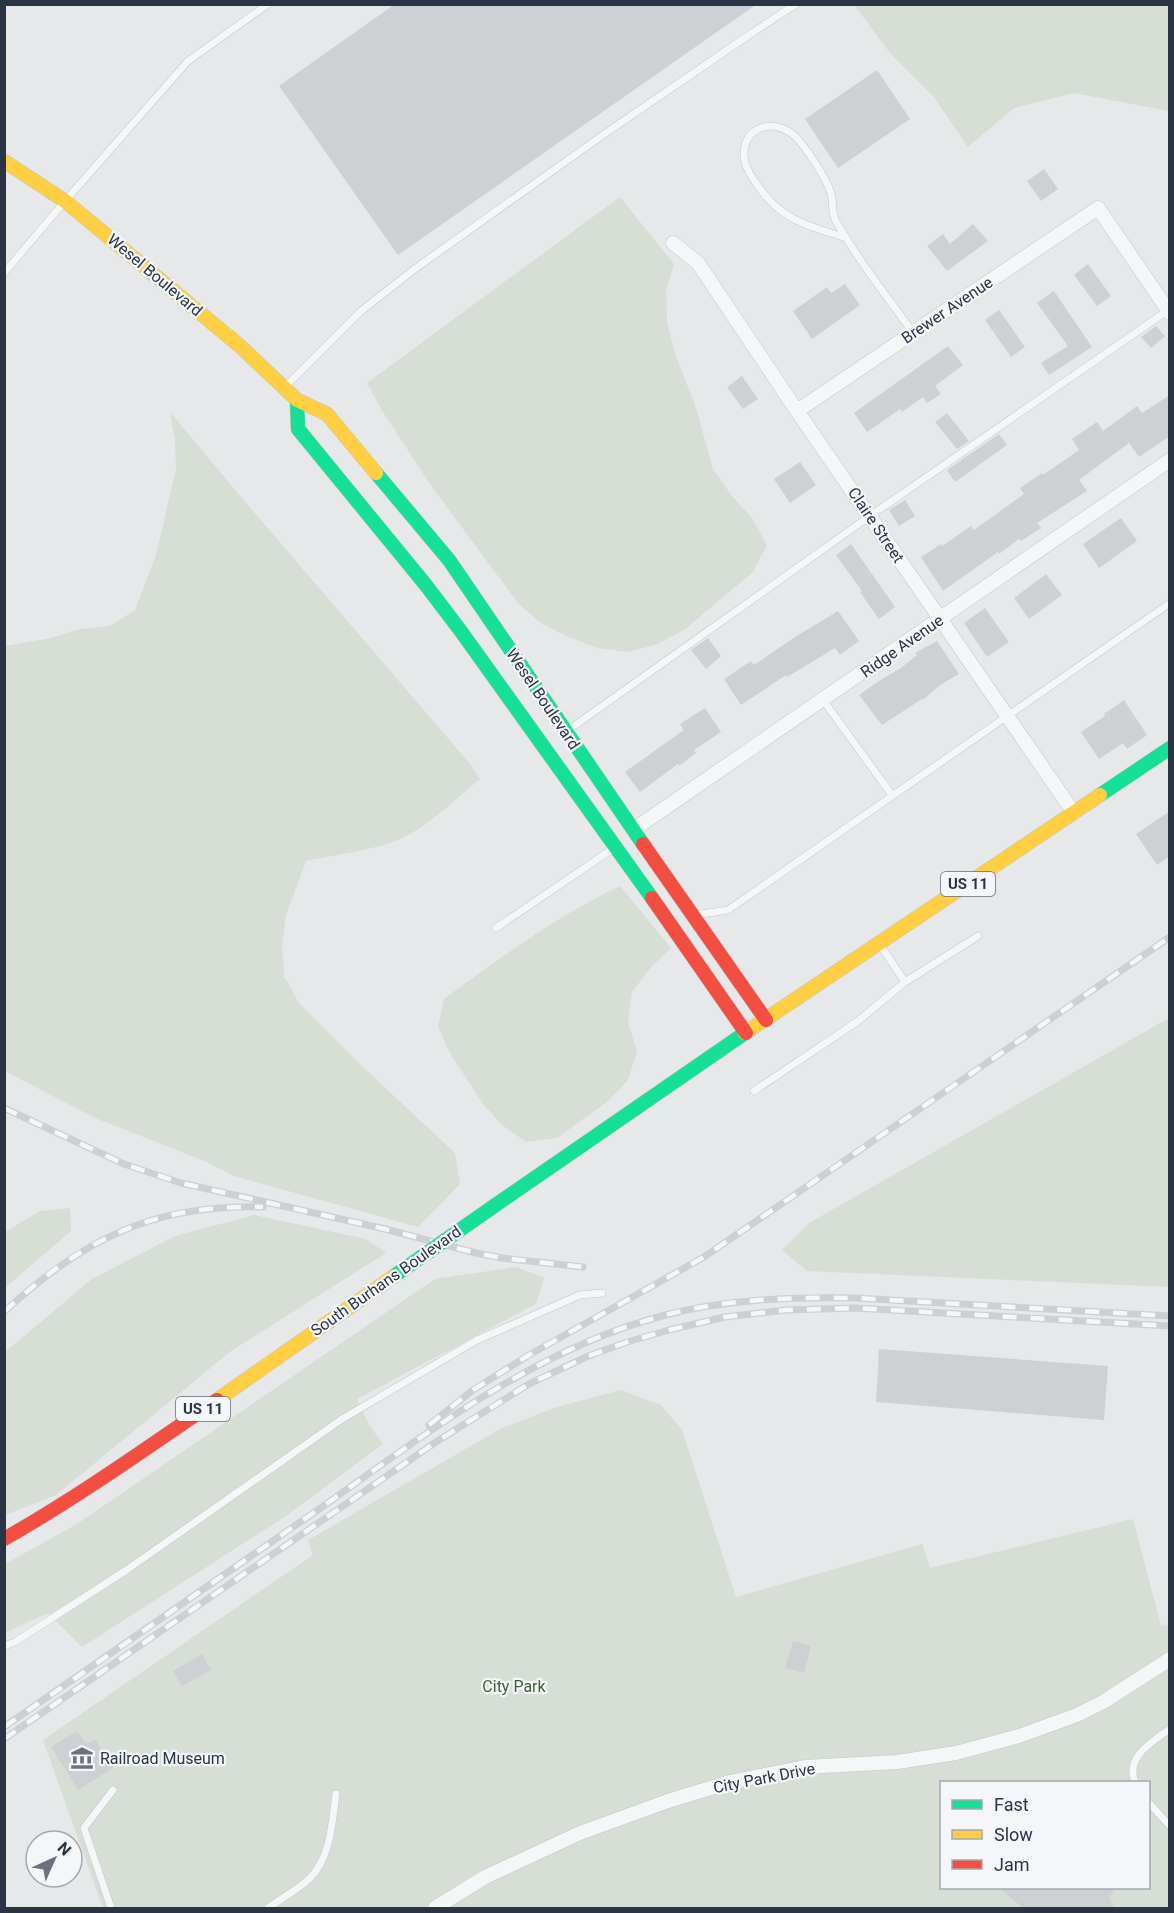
<svg xmlns="http://www.w3.org/2000/svg" width="1174" height="1913" font-family="Roboto,sans-serif">
	<rect width="100%" height="100%" fill="#e6e8ea"/>
	<!-- green -->
	<path fill="#d6ded6" fill-rule="evenodd" d="M857,4l312,1v106l-95,-18 -60,15 -46,39 -34,-50 -44,-44 -35,-47z
		M620,197l54,67 -8,27 1,30 7,30 22,57 17,61 18,26 21,23 15,27 -14,27 -69,58 -29,15 -28,7 -30,-4 -28,-11 -28,-14 -23,-20 -86,-116 -51,-78 -14,-26z
		M170,412l77,92 223,260 10,15c-27,22 -55,51 -87,63 -28,9 -59,13 -87,19l-20,54 -4,30 2,31 15,27 64,64 92,86 5,31 -42,43 -184,-51 -27,-14 -112,-44 -90,-47v-425l46,-8 29,-9 30,-3 25,-16 21,-55 20,-86 -1,-29z
		M620,886l51,62 -20,19 -19,25 -4,30 9,29 -9,29 -20,21 -51,37 -31,4 -24,-17 -19,-21 -33,-51 -12,-26 6,-28c56,-41 113,-83 176,-113z
		M1169,1018v269l-362,-16 -25,-21 27,-27z
		M70,1208l1,23 -66,57v-56l35,-21z
		M254,1215l112,24 20,14 -155,98 -175,144 -51,20v-163l87,-73 83,-43z
		M516,1267l28,11 -8,26 -179,95 12,26 14,19 -97,72 -204,131 -34,-34 -43,20v-69l72,-40 358,-245z
		M621,1390l40,15 21,25 54,167 186,-53 8,24 203,-49 28,107 8,-2v284h-1066l-60,-168 270,-185 -5,-15 194,-112 55,-21zM942,1782h206v106h-206z"/>
	<!-- building -->
	<path fill="#ced0d3" d="M395,4h362l-359,251 -119,-169z
		M877,70l33,49 -72,49 -33,-49z
		M1044,169l14,20 -17,12 -14,-20z
		M973,224l15,17 -41,30 -20,-25 16,-12 7,10z
		M1088,264l23,32 -14,10 -23,-31z
		M845,284l15,21 -48,34 -19,-28 34,-24 4,6z
		M1054,291l38,56 -43,28 -8,-12 27,-17 -31,-43z
		M999,310l26,37 -14,10 -26,-37z
		M1156,326l9,10 -14,12 -10,-11z
		M948,346l15,19 -28,21 6,8 -14,9 -4,-6 -21,15 -2,-3 -33,23 -13,-19z
		M742,376l16,23 -15,10 -16,-22z
		M1170,395v41l-31,21 -10,-14 -50,37 8,11 -50,32 4,5 -20,13 -2,-2 -20,15 -1,-2 -55,39 -22,-34 20,-13 1,2 29,-20 3,4 50,-36 -4,-6 22,-15 1,2 36,-25 -7,-11 25,-17 6,9 34,-25 5,7z
		M947,413l22,28 -12,8 -22,-27z
		M999,434l8,11 -52,37 -8,-12z
		M800,462l16,23 -26,18 -16,-24z
		M905,500l10,16 -16,10 -10,-16z
		M1121,518l16,23 -38,27 -16,-24z
		M851,544l44,63 -16,12 -19,-27 2,-1 -26,-36z
		M1046,574l16,21 -33,24 -15,-21z
		M985,608l24,34 -22,15 -23,-34z
		M838,611l21,30 -19,14 -5,-7 -48,29 -1,-2 -45,30 -17,-26 27,-18 3,4 41,-28z
		M708,638l13,18 -15,13 -15,-19z
		M937,641l22,33 -19,11 -17,15 -1,-1 -40,26 -23,-30 23,-16 19,-11 16,-13 -2,-2z
		M1124,700l23,35 -20,14 -4,-6 -24,16 -18,-27 24,-16 -1,-2z
		M705,708l16,24 -27,18 2,3 -17,13 -1,-2 -38,28 -15,-20 59,-42 -4,-6z
		M1170,811v45l-13,9 -21,-31z
		M879,1349l229,17 -4,54 -228,-18z
		M793,1641l18,5 -7,27 -19,-5z
		M202,1654l9,16 -29,16 -9,-15z
		M77,1731l9,13 9,-5 18,29 -35,22 -27,-43z
		M998,1887h119l-8,10 5,11h-91z"/>
	<g fill="none" stroke-linecap="round" stroke-linejoin="round">
		<!-- lane casing -->
		<g stroke="#c4c6c8" stroke-width="8">
			<path id="lane" d="M846,238c-23,-8 -48,-13 -67,-29 -11,-8 -31,-34 -34,-47 -7,-30 23,-46 46,-29 13,10 35,45 40,60 2,8 1,16 3,23 2,7 7,14 11,20 20,34 46,65 68,97
				M4,273l61,-72 123,-140 80,-57
				M286,386l75,-75 55,-43 184,-131 149,-102 47,-31
				M823,700l69,95
				M567,731l303,-215 300,-207
				M695,915l33,-5 442,-307
				M496,928l118,-80
				M881,946l24,36 73,-46
				M754,1091l104,-70 47,-39
				M4,1646l11,-4 113,-73 214,-150 135,-79 103,-45 22,-2
				M1135,1782c-10,-25 17,-40 35,-53
				M1148,1802l22,24
				M111,1908l-27,-80 29,-38
				M268,1908c13,-10 30,-18 42,-30 21,-21 22,-56 26,-84"/>
		</g>
		<!-- street casing -->
		<g stroke="#c4c6c8" stroke-width="15">
			<path id="street" d="M673,243l25,20 99,148 277,402
				M797,411l301,-203 72,105
				M633,830l537,-370
				M435,1908l50,-31 95,-44 88,-32 62,-19 75,-15 92,-5 59,-9 63,-17 58,-21 26,-13 67,-43"/>
		</g>
		<!-- fast casing -->
		<g stroke="#c4c6c8" stroke-width="15">
			<path id="fast" d="M297,400l1,29 127,155 35,46 192,268
				M376,473l73,87 194,284
				M1100,795l70,-47
				M497,1204l248,-171"/>
		</g>
		<!-- slow casing -->
		<g stroke="#c4c6c8" stroke-width="15">
			<path id="slow" d="M4,161l61,40 175,145 57,54 30,14 49,59
				M745,1033l355,-238
				M217,1400l180,-126"/>
		</g>
		<!-- jam casing -->
		<g stroke="#c4c6c8" stroke-width="15">
			<path id="jam" d="M643,844l123,176
				M652,898l94,135
				M4,1539c74,-42 143,-91 213,-139"/>
		</g>
		<!-- lane -->
		<use href="#lane" stroke="#f5f6f7" stroke-width="7"/>
		<!-- street -->
		<use href="#street" stroke="#f5f6f7" stroke-width="14"/>
		<!-- fast -->
		<use href="#fast" stroke="#16e098" stroke-width="14"/>
		<!-- slow -->
		<use href="#slow" stroke="#ffcf43" stroke-width="14"/>
		<!-- jam -->
		<use href="#jam" stroke="#f24e42" stroke-width="14"/>
		<!-- rail casing -->
		<g stroke="#cecfd2" stroke-width="7">
			<path id="rail" d="M4,1108l120,56 57,19 204,46 91,24 26,5 81,9
				M4,1312c79,-73 149,-108 259,-105
				M429,1425l44,-35 56,-35 175,-98 466,-320
				M4,1727c107,-73 212,-147 318,-220 105,-74 214,-158 340,-191 62,-17 129,-19 194,-18l314,18
				M4,1739l435,-299 90,-56 57,-27 41,-15 42,-12 56,-13 61,-7 70,-2 314,18"/>
		</g>
		<!-- rail -->
		<use href="#rail" stroke="#f4f6f9" stroke-width="4.5" stroke-dasharray="14" stroke-linecap="butt"/>
		<!-- fast-bridge casing -->
		<g stroke="#c2c5c8" stroke-width="15" stroke-linecap="butt">
			<path id="fast-bridge" d="M397,1274l100,-70"/>
		</g>
		<!-- fast-bridge -->
		<use href="#fast-bridge" stroke="#16e098" stroke-width="14"/>
	</g>
	<!-- icons -->
	<defs>
		<g id="museum-bare" transform="scale(1.8)"><path d="M0-6L6-3V-2H-6V-3ZM-5-1h2V3h-2ZM-1-1h2V3h-2ZM3-1h2V3H3ZM-6 4H6V6H-6Z" fill="#6c737f" stroke="#f4f6f9" stroke-width="2.5" paint-order="stroke"/></g>
	</defs>
	<g fill-rule="evenodd">
		<use href="#museum-bare" x="82" y="1758"/>
	</g>
	<g text-anchor="middle" dominant-baseline="central" stroke-width="4.5" stroke-linejoin="round" paint-order="stroke">
		<!-- shield labels -->
		<g fill="#f4f6f9" stroke="#676e7b" stroke-width="1.5">
			<rect x="941" y="872" width="54" height="24" rx="4.5"/>
			<rect x="176" y="1397" width="54" height="24" rx="4.5"/>
		</g>
		<g font-size="15" font-weight="bold" fill="#2b3445">
			<text x="968" y="884">US 11</text>
			<text x="203" y="1409">US 11</text>
		</g>
		<!-- street labels -->
		<g font-size="16" fill="#2b3445" stroke="#f4f6f9">
			<text transform="translate(155 275) rotate(40)">Wesel Boulevard</text>
			<text transform="translate(947 310) rotate(-34)">Brewer Avenue</text>
			<text transform="translate(876 525) rotate(56)">Claire Street</text>
			<text transform="translate(902 646) rotate(-35)">Ridge Avenue</text>
			<text transform="translate(543 699) rotate(56)">Wesel Boulevard</text>
			<text transform="translate(386 1281) rotate(-35)">South Burhans Boulevard</text>
			<text transform="translate(764 1778) rotate(-11)">City Park Drive</text>
		</g>
		<!-- park labels -->
		<g font-size="16" fill="#3f6138" stroke="#f4f6f9">
			<text x="514" y="1686">City Park</text>
		</g>
		<!-- poi labels -->
		<g font-size="16" fill="#2b3445" stroke="#f4f6f9" text-anchor="start">
			<text x="100" y="1758">Railroad Museum</text>
		</g>
	</g>
	<!-- border -->
	<rect width="1174" height="1913" fill="none" stroke="#2b3445" stroke-width="12"/>
	<!-- legend -->
	<rect x="940" y="1781" width="210" height="108" fill="#f4f6f9" stroke="#a4a8b1" stroke-width="1.5"/>
	<rect x="952" y="1800" width="30" height="9" fill="#16e098" stroke="#a4a8b1" stroke-width="1.5"/>
	<text x="994" y="1811" font-size="18" fill="#2b3445">Fast</text>
	<rect x="952" y="1830" width="30" height="9" fill="#ffcf43" stroke="#a4a8b1" stroke-width="1.5"/>
	<text x="994" y="1841" font-size="18" fill="#2b3445">Slow</text>
	<rect x="952" y="1860" width="30" height="9" fill="#f24e42" stroke="#a4a8b1" stroke-width="1.5"/>
	<text x="994" y="1871" font-size="18" fill="#2b3445">Jam</text>
	<!-- north arrow -->
	<g transform="translate(54 1859) rotate(45)"><circle r="28" fill="#f4f6f9" stroke="#a4a8b1" stroke-width="1.5"/>
	<path d="M0-4.5L10 22L0 15L-10 22Z" fill="#6c737f"/>
	<text y="-9" font-size="16" font-weight="bold" text-anchor="middle" fill="#2b3445">N</text>
	</g>
</svg>
